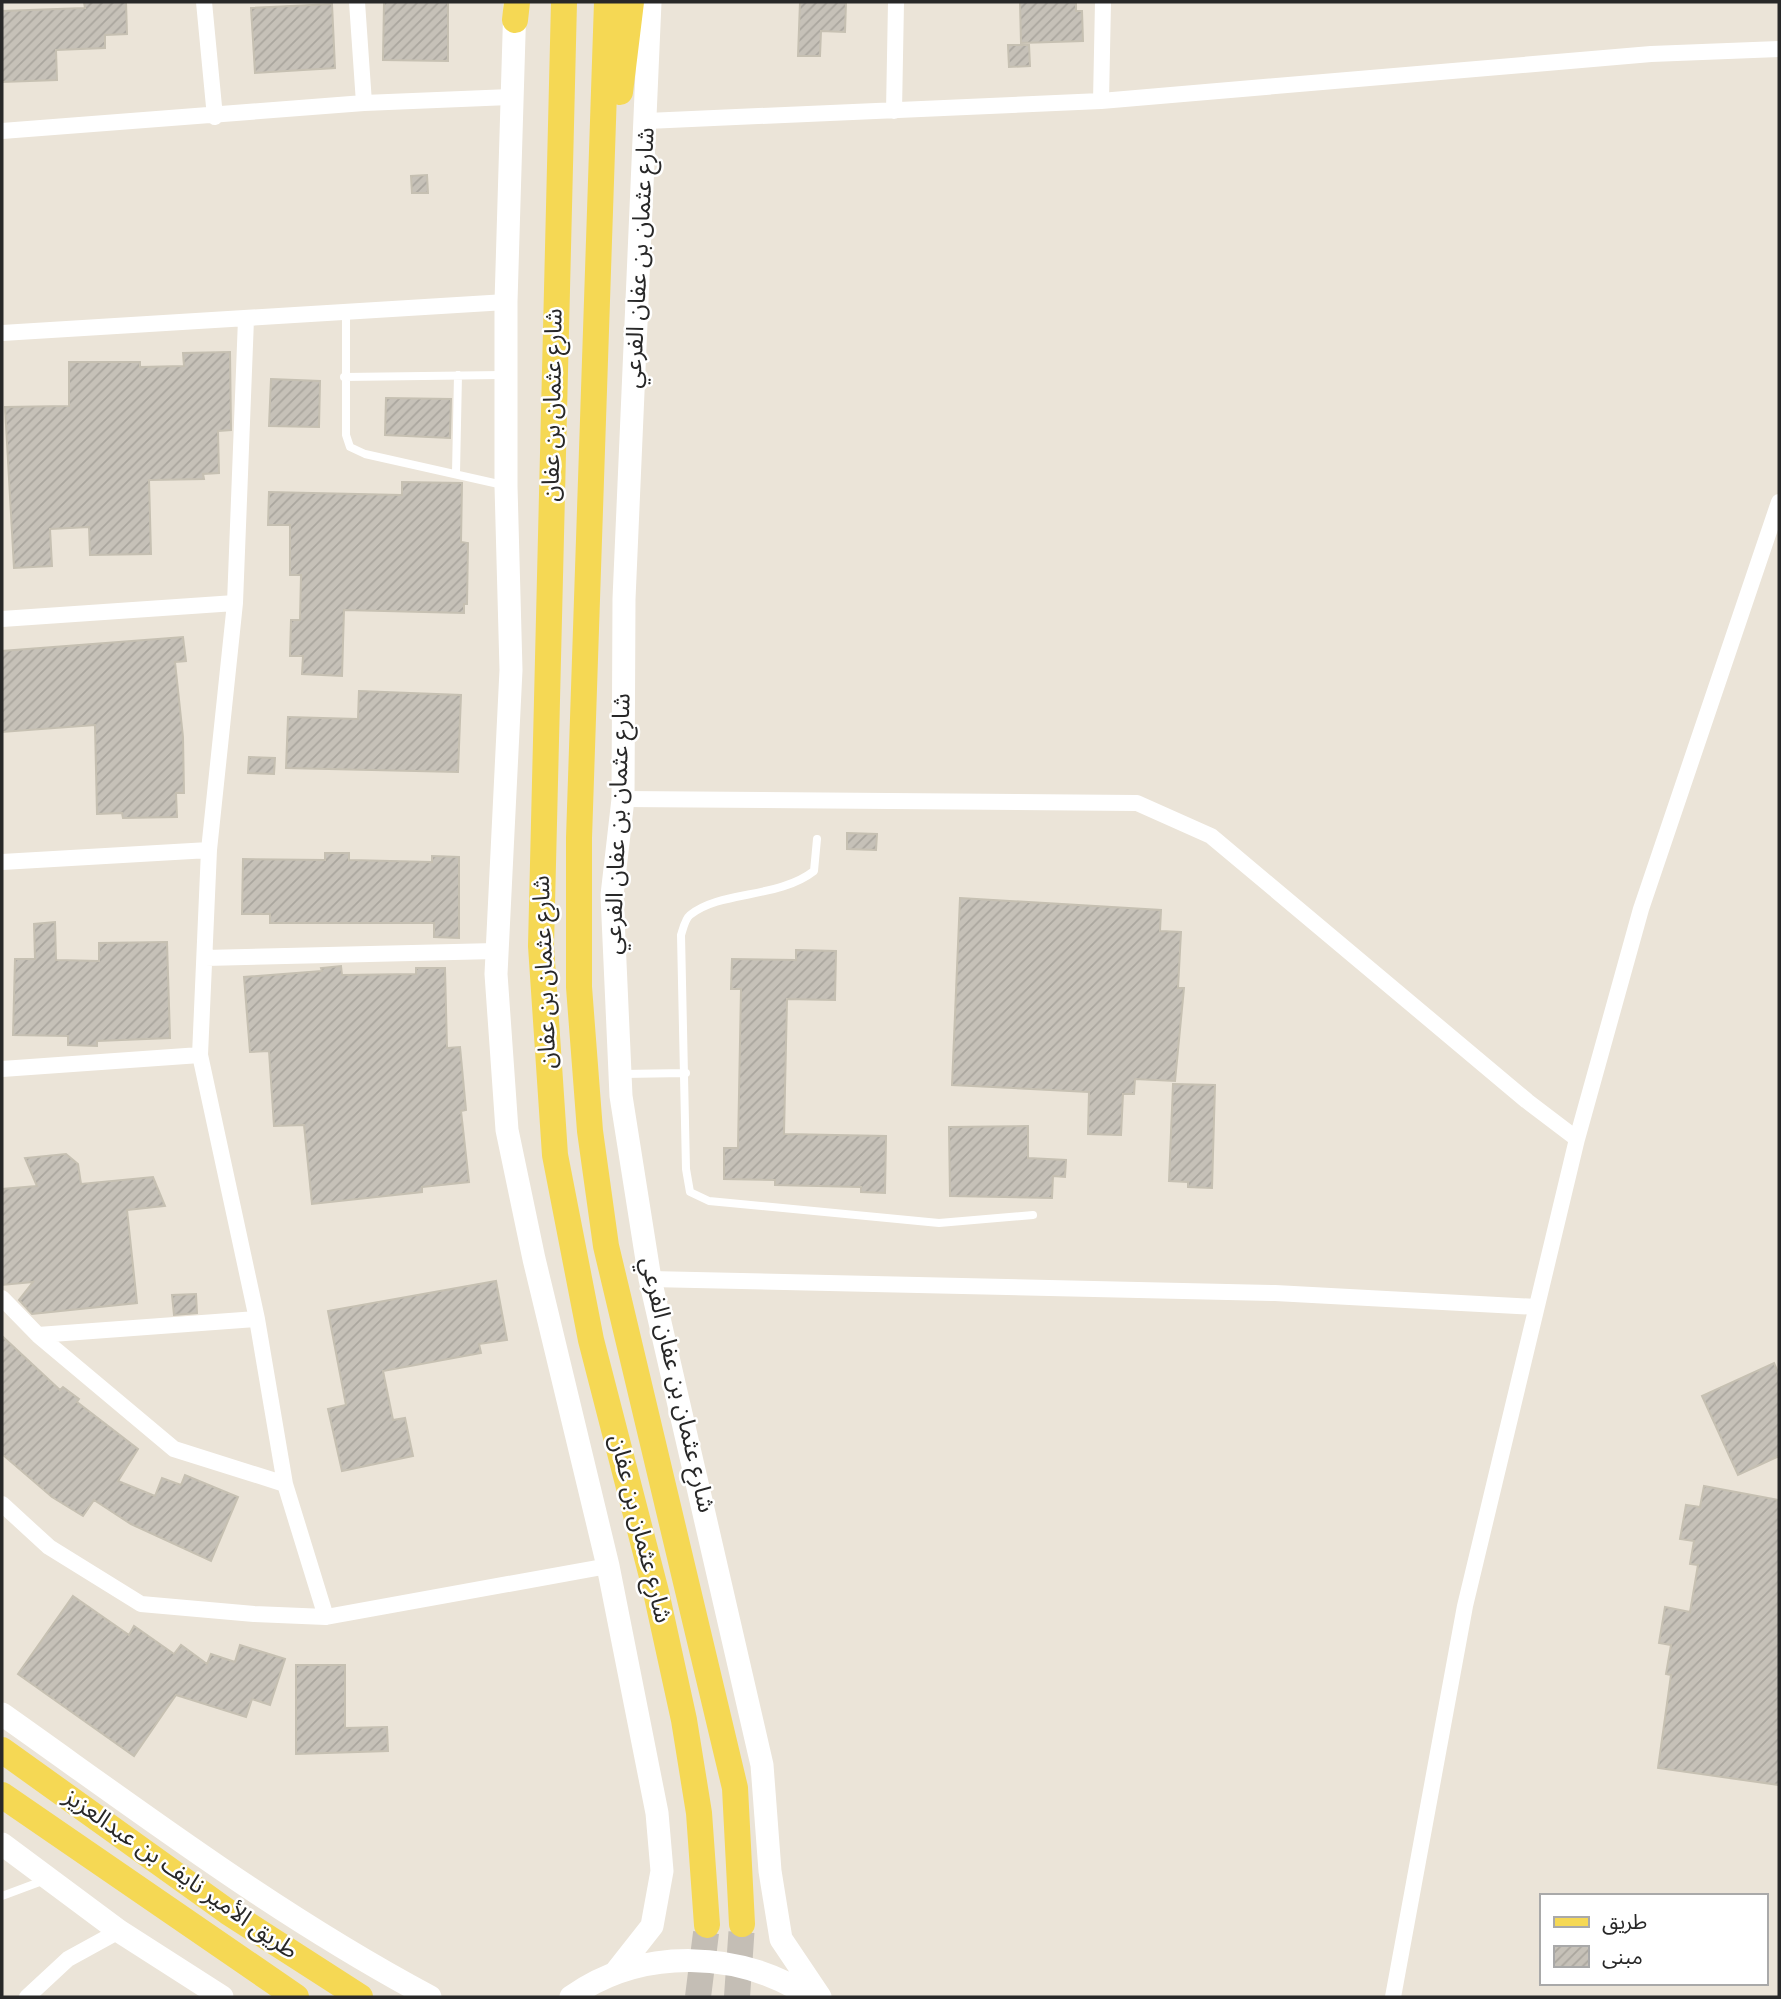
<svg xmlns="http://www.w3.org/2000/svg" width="1781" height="1999" font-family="Overpass,'Noto Sans Arabic',sans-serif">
	<defs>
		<pattern id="building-hatch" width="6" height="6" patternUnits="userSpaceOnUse" patternTransform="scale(1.75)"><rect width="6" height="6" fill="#c6c1b8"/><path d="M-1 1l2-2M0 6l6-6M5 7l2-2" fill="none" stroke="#aaa69e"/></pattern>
	</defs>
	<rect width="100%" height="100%" fill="#ebe4d8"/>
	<!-- building -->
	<path fill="url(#building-hatch)" stroke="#c6c0b2" stroke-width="2" d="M84,2h42l1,32 -22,1v13l-49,2 1,30 -55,2v-71l83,-3z
		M384,2h64v59l-65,-1z
		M800,2h46l-1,30 -24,-1 -1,25h-22z
		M1020,2h56v9h6l1,30 -62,2z
		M332,4l3,64 -80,5 -4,-65z
		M1008,45h21l1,21 -21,1z
		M427,175l1,18h-16l-1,-17z
		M230,352l1,78 -13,1 1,42 -16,1 1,5 -55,1 2,74 -61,1 -1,-28 -39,2 2,37 -38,2 -9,-161 64,-1v-44h71v5l44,-1 -1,-13z
		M271,379l49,2 -1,46 -50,-1z
		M386,398l65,1 -1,39 -65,-3z
		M402,482l60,1 -1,59 7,1 -1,61h-3v9l-120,-3 -2,66 -40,-2 1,-18h-13l1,-36h9l1,-45h-11v-50h-22l1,-33 133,3z
		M183,637l3,24 -11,1 8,75 1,56h-8l1,24 -54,1 -1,-5 -25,1 -2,-89 -93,7v-81z
		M359,691l102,4 -3,77 -172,-4 2,-51 70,2z
		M249,757l26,1 -1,16 -26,-1z
		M847,833l30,1 -1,16 -29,-1z
		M325,853h24v7l83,2v-6l27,1v81l-25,-1v-14h-164v-9h-28l1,-55 82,1z
		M960,898l201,12 -1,21 21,1 -3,56h6l-9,93 -40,-2 -1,15h-11l-2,41 -33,-1 1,-42 -137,-7z
		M55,922l1,38 43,1v-18l68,-1 3,96 -73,3v5l-29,-1v-9l-55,-1 2,-76h20l-1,-35z
		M796,950l40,1 -1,49 -48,-1 -3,135 102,2 -1,57 -24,-1v-5l-86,-2v-5l-51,-1v-31h14l3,-159h-10l1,-30 64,1z
		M341,966l1,9 74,-1v-6h29l2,80 13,-1 6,63 -5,1 8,71 -47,5v5l-110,12 -8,-79 -30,1 -5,-75 -19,1 -6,-75 78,-6 -1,-3z
		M1173,1084l42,1 -3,103 -24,-1v-5l-19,-1z
		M1028,1126v32l38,2 -1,17 -12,-1 -1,22 -102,-2 -1,-69z
		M66,1154l12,10 3,20 72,-7 12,29 -38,4 10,93 -105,11 -13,-14 14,-18 -31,3v-96l35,-3 -12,-28z
		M496,1281l11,59 -28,4 2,9 -98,18 10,49 12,-2 8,38 -71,15 -14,-62 18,-4 -18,-94z
		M196,1294l1,19 -23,2 -2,-20z
		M2,1336l58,54 3,-3 16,12 -2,3 61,47 -20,32 37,15 7,-18 19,7 4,-10 53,22 -27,64 -80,-37 -37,-24 -11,16 -31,-19 -50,-43z
		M1774,1363l5,12v81l-41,19 -36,-79z
		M1704,1486l75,14v285l-121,-17 13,-93 -5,-1 5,-29 -12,-2 6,-36 25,5 8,-47 -8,-1 4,-23 -14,-2 6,-34 14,2z
		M73,1596l56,39 5,-9 40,28 7,-9 26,19 4,-10 24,8 5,-17 45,14 -15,46 -18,-6 -6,18 -70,-22 -42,61 -116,-82z
		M296,1665h49v63l42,-1 1,24 -92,3z"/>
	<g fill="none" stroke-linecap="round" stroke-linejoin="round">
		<!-- primary-tunnel -->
		<path stroke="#c4beb5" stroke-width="26" stroke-dasharray="26 13" stroke-linecap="butt" d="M698,1997l9,-72
			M737,1997l5,-73"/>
		<!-- lane -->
		<path stroke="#fff" stroke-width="8" d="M346,314v121l4,12 15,7 138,31
			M344,377l158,-2
			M456,473l2,-98
			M817,839l-3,32c-36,28 -93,19 -124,44 -5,4 -7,14 -9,20l5,234 4,23 19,9 230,22 94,-8
			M623,1074l63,-1
			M2,1896l43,-16"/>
		<!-- street -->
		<path stroke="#fff" stroke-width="16" d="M204,2l11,115
			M357,2l7,101
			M1101,101l2,-99
			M894,111l2,-109
			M647,121l454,-20 550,-47 128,-5
			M2,131l362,-28 148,-6
			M246,319l-11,284 -26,247 -9,205 57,264 28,165 41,133
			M2,333l504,-31
			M2,619l233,-16
			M623,799l514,4 74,33 316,265 50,38
			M2,862l207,-12
			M205,958l291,-7
			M2,1069l198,-14
			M650,1279l625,14 261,14
			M2,1298l36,37 136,114 111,35
			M38,1335l219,-16
			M2,1504l47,43 92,57 113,10 72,3 282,-51
			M27,1997l41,-38 51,-28
			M1393,1997l72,-391 112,-467 64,-230 138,-407"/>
		<!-- secondary -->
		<path stroke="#fff" stroke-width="23" d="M515,2l-9,300v184l5,184 -15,304 11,156 27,129 74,307 49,247 5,58 -10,55 -37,47
			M650,2l-26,597 -1,200 -11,96 9,201 29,183 112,486 8,106 11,68 39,58
			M2,1714c140,99 276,202 428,283
			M2,1844l117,87 103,66
			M571,1997c71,-50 168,-47 240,0"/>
		<!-- primary -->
		<path stroke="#f5d854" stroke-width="26" d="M564,2l-23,944 14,209 36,185 65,252 28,128 15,93 8,112
			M607,2l-28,836v149l11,144 16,115 129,542 7,136
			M515,20l2,-18
			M620,92l11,-90
			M2,1750l226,162 132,85
			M2,1795l294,202"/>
	</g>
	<g text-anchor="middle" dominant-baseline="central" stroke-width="5" stroke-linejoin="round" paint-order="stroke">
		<!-- street labels -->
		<g font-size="24" fill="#282828" stroke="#fff">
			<text transform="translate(641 258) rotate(-87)">شارع عثمان بن عفان الفرعي</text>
			<text transform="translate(554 405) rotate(-89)">شارع عثمان بن عفان</text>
			<text transform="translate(619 824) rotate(-88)">شارع عثمان بن عفان الفرعي</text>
			<text transform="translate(546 972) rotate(-92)">شارع عثمان بن عفان</text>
			<text transform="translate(676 1385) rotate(77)">شارع عثمان بن عفان الفرعي</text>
			<text transform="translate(639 1529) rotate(76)">شارع عثمان بن عفان</text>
			<text transform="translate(180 1875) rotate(35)">طريق الأمير نايف بن عبدالعزيز</text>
		</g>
	</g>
	<!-- border -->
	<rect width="1781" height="1999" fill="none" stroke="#282828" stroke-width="7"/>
	<!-- legend -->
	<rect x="1540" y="1894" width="228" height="91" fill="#ffffff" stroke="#a9a9a9" stroke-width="2"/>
	<rect x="1554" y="1917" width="35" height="10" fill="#f5d854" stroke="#a9a9a9" stroke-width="2"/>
	<text x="1602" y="1929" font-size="21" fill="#282828">طريق</text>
	<rect x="1554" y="1946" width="35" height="21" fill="url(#building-hatch)" stroke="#a9a9a9" stroke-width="2"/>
	<text x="1602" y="1964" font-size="21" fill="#282828">مبنى</text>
</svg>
